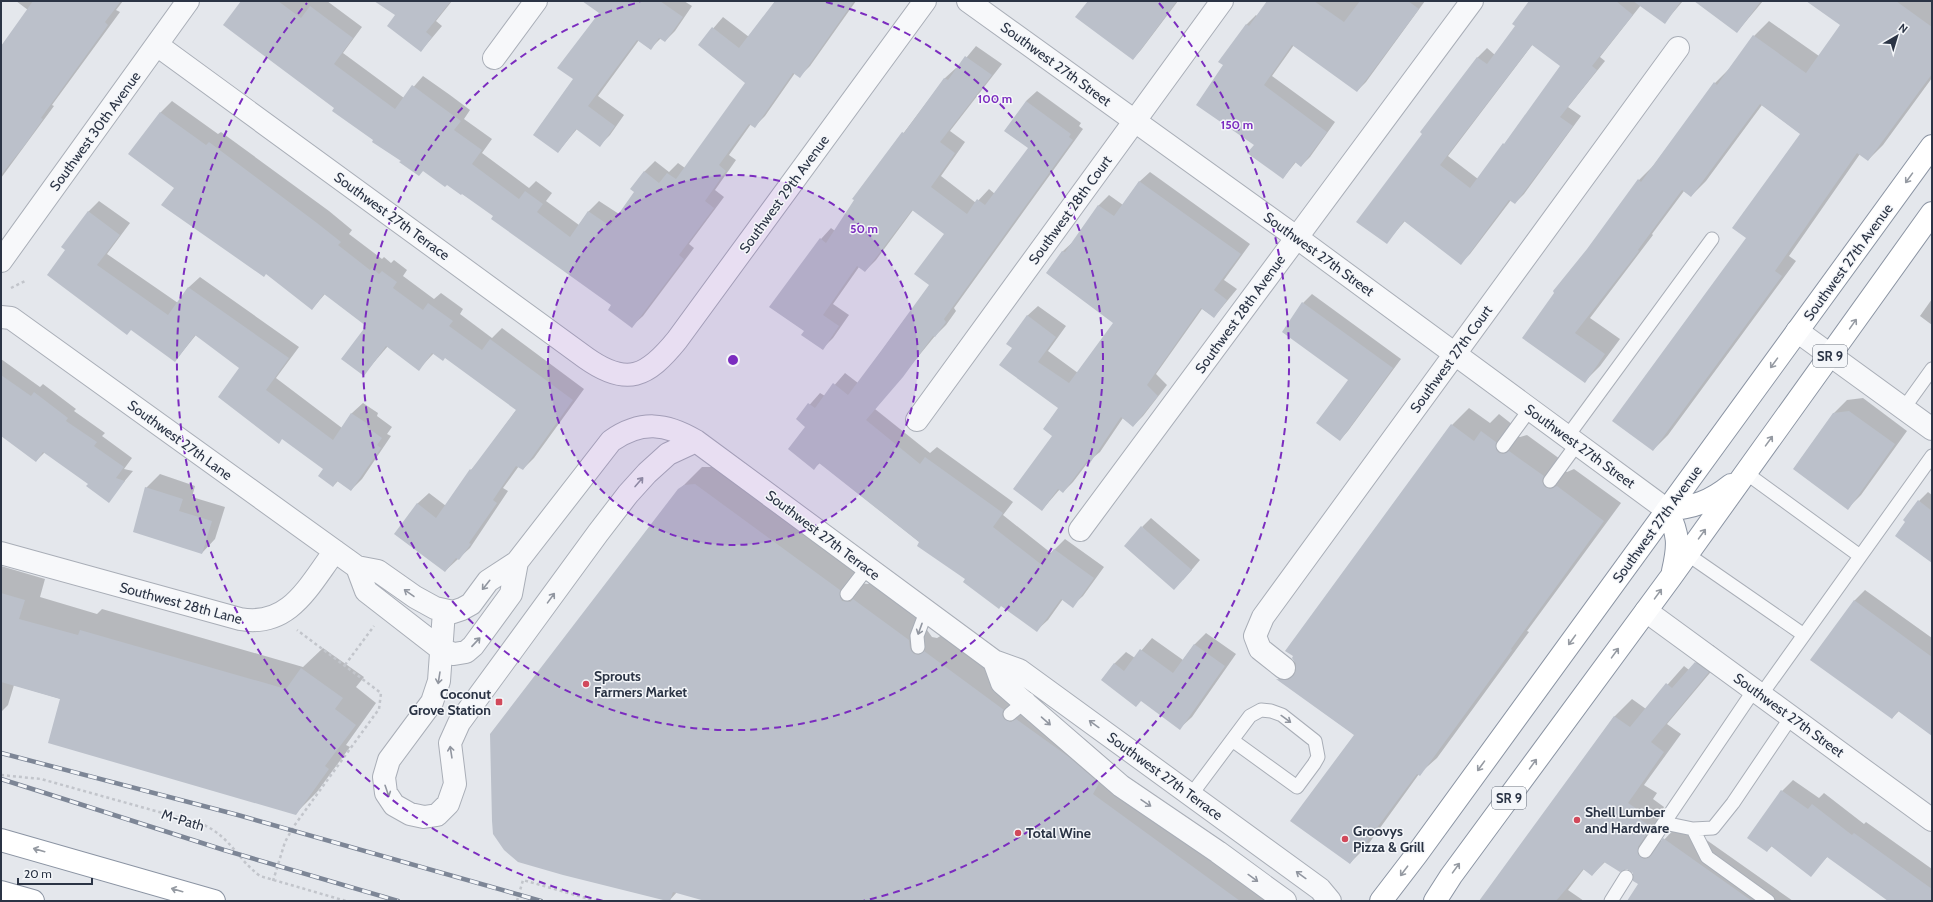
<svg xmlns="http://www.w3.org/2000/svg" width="1933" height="902" font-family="Cabin,sans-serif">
	<rect width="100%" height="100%" fill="#e4e7ec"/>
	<!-- shadow -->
	<path fill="#0003" fill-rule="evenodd" d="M16,1h107l-7,9 4,2 -68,93 2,1 -53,72v-131l27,-37z
		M242,1h85l35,26 -19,26 61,45 19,-22 27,19 20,15 -6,9 28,20 -10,14 47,35 7,-7 16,12 -6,8 33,24 10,-14 10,-10 20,13 17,-22 8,-20 11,-11 14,11 9,-9 7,5 62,-85 -48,-38 24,-28 26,20 27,-36h80l-46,65 -10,10 -5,-3 -30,43 -10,10 -4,-2 -22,31 7,5 -21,30 9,7 -35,47 5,4 -51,68 -11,10 -19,-21 -118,-90 -48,-31 -23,-14 -22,-9 -66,-54z
		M399,1h53l-16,20 6,5 -21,25 -25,-36z
		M607,1h77l8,5 -17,25 -10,10 -4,-3 -11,11 -11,-9 -41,56 26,19 -14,20 -10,10 -23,-16 -19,23 16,-73z
		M1089,1h89l-37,49 -8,9z
		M1268,1h157l-59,81 -9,9 -63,-46 -22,31 63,46 -25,35 -9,9 -5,-4 -13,16 -28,-33 -31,-80 -4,-3 27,-38 9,-9 1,1z
		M1531,1h105l5,4 -41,52 5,4 -37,46 13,9 -57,78 -9,9 -4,-3 -41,54 -9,9 -56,-42 -19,22 37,-109 -2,-2 57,-75 9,-9 8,7 21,-29zM1533,44l29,21 -50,71 -34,43 -30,-23z
		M1649,1h34l-19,22z
		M1695,1h68l-26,31z
		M1808,1h123l1,77 -49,67 -15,15 -8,-6 -71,102 7,5 -128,174 -15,15 94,-212 54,-104 -39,-29 -56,76 -15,15 -7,-5 -32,43 1,1 -63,83 30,21 -20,27 -15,15 -62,-43 116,-158 15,-15 61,-82 15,-15 24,-32 15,-15 50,35 23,-31z
		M976,46l26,18 -52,67 15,11 -24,34 35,27 13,-14 6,5 35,-46 -4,-47 11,-10 44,32 -2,3 4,3 -129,179 2,3 -10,14 -11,11 -60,73 55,44 7,-6 76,55 -10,13 48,38 14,-14 39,28 -21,29 -11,10 -9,-7 -15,21 -11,10 -71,-51 -146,-116 -6,5 -8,-41 -9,-8 23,-26 5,3 20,-23 13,10 72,-98 15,-52 -32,-23 -37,50 -11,11 -6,-4 -26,37 16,11 -16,23 -11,11 -17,-18 -34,-24 50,-68 10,-11 4,3 20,-31 -1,-1 91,-121 11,-10 1,1z
		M172,101l46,33 3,-2 108,79 23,19 -3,4 33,25 2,-2 7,6 3,-3 13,10 -4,6 31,23 7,-6 22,16 -3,5 32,24 10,-10 82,61 -50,69 -11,11 -4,-3 -16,22 5,3 -38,57 -25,23 -28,-67 12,-11 17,13 25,-36 7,-8 39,-53 -72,-52 -11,-4 -15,16 -31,-23 -24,28 3,-48 -42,-32 -13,15 -136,-122 -46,-33 31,-42z
		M1150,172l100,72 -26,36 13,9 -23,28 -12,-8 -46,65 11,11 -24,31 -10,10 -10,-8 -23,34 -11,9 -16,21 -10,10 -3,-3 -18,21 17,-103 -46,-60 14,-31 11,-10 28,20 -18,25 30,22 37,-51 -68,-49 16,-22 11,-10 25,-36 10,-10 14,10 16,-23z
		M99,201l31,22 -23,31 71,49 11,-16 11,-10 99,70 -23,31 66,50 10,-15 11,-10 15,10 -1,3 15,11 -5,7 4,2 -29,43 -11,11 -13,-9 -5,5 -9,-17 -41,-31 -43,-71 -44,-32 -21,26 -108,-111 21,-38z
		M1312,294l89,65 -53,72 -8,9 10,-60 -47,-77z
		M1932,299v26l-12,-9z
		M1,359l39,28 3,-3 33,25 -2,2 31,22 -3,3 30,22 -8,11 9,2 -25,30 -19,-17 -44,-32 -9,9 -35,-45z
		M1863,398l44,33 -46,64 -13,13 -15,-94 14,-14z
		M1469,408l21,15 9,-9 14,11 3,11 4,1 7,-2 33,24 2,11 5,2 7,-3 47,34 -94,128 2,1 -92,126 -18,16 -52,72 -17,17 5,-128 -77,-56 17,-18 -1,-5 -7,-5 165,-226z
		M702,467h10l145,105 3,11 8,1 3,-2 55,41 1,7 5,7 5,1 5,-3 144,105 30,26 -6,10 175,125h-577l-31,-9 -8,9 10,-411z
		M160,474l35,12 -3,11 33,10 -10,32 -13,14 -56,-65z
		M1928,492l4,3v59l-13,-53z
		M1151,518l49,42 -17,20 -41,-53z
		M1,566l44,13 -5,18 57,17 5,-5 201,58 20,-19 41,29 -8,10 20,16 -30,42 4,2 -33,45 -22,22 -234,-115 -47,-14 -6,20 -7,7z
		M1865,590l67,48v97l-33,-24 -7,7 -38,-117z
		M1206,633l30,21 -44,63 -12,11 -66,-64 12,-12 9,6 17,-20 31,22 11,-15z
		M1713,645l12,10 -58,69 14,10 -37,51 13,8 -4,6 11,8 -1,2 4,2 -12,26 7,5 19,-20 112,79h-165l11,-17 -5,-11 -4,-4 -24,-8 -14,14 -8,-6 -16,21 16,11h-103l133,-184 18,-18 14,10 38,-43 5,4z
		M1793,780l26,18 5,-5 40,31 2,-2 66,47v32h-42l-62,-45 -17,19 -39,-29 -5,5 15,-60z"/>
	<!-- building -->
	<path fill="#bbc0ca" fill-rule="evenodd" d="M33,1h88l-16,21 3,3 -67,93 2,1 -19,27 -23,29v-129z
		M241,1h37l23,17 9,-12 43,32 -19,26 61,45 17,-24 27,20 22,16 -7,9 28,20 -10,14 47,35 6,-8 18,13 -6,8 33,25 18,-26 22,15 24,-34 -4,-3 14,-18 15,12 8,-10 9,6 69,-96 -47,-38 14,-18 27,21 36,-47h79l-54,77 -7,-5 -38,55 -6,-4 -30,41 7,6 -21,30 9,7 -35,47 5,4 -52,69 -24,-18 3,-5 -120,-86 2,-3 -31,-22 -1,1 -14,-10 -2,2 -22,-16 -4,5 -20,-14 2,-1 -29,-19 1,-2 -41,-29 2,-3 -111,-83z
		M374,1h77l-25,31 6,5 -11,15 -34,-26 8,-11z
		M582,1h78l23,16 -18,25 -6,-4 -8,12 -14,-10 -49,66 27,20 -15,21 -24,-18 -18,24 -25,-18 40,-56 -16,-11 42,-55z
		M1088,1h89l-44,59 -58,-43z
		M1267,1h47l30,21 16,-21h48l11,8 -62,83 -65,-47 -28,40 63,47 -26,35 -6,-5 -12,17 -36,-26 7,-8 -58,-40 27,-40 -5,-3 28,-38 3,2z
		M1529,1h87l17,14 -41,51 5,4 -37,47 13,9 -58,78 -6,-4 -48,65 -57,-44 -17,23 -31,-22 66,-88 -2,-2 57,-75 10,7 28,-38 -3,-2zM1532,45l28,21 -56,78 -1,-1 -33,45 -30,-23z
		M1633,1h48l-16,23z
		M1694,1h67l-24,32z
		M1806,1h90l36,26v47l-64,87 -11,-8 -82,118 7,5 -129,175 -41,-30 134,-183 -14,-10 68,-94 -40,-30 -69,93 -9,-7 -44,60 1,1 -64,82 30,21 -20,29 -63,-45 32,-45 -1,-2 34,-42 51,-70 3,3 73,-100 3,3 36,-50 53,38 34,-48z
		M965,56l27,19 -52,67 15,11 -24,34 36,27 10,-15 8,6 43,-57 -24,-17 22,-30 45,33 -2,3 4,3 -129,179 2,3 -11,15 -2,-1 -30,41 -37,43 54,44 5,-7 78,56 -10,14 49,38 12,-16 40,29 -21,30 -12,-9 -24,33 -36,-26 -2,3 -36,-27 2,-3 -48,-33 2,-4 -100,-79 -5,7 -26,-21 17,-22 -9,-8 12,-16 7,5 18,-25 15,12 33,-44 48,-66 -15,-11 30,-40 -32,-24 -47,62 -8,-6 -34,49 16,11 -16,24 -22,-15 3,-4 -35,-24 51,-69 6,5 28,-43 -2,-1 50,-67 2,1 40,-55 4,2z
		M160,112l46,33 3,-3 108,81 24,19 -3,3 32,25 2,-2 7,6 3,-3 15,11 -4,6 30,22 5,-7 25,18 -4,5 33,24 8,-11 83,61 -50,70 -7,-4 -23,34 4,3 -28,40 2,1 -12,16 -3,-2 -11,14 -51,-38 23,-31 19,15 34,-49 1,1 45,-60 -71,-52 -2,3 -11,-8 -13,18 -33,-25 -22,30 -23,-17 25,-33 -42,-32 -12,16 -46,-36 -2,3 -103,-72 13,-17 -46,-34z
		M1139,181l102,73 -27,36 13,10 -13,18 -13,-10 -54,77 11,11 -25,31 -12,-10 -31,46 -3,-2 -24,32 -5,-4 -16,22 -29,-22 39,-53 -9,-7 15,-21 -59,-43 13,-17 -6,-4 21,-29 29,22 -18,25 31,21 44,-60 -67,-50 16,-22 3,1 33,-47 16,11z
		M88,211l32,24 -23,30 71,50 20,-28 101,71 -23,32 67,50 18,-27 17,11 -1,3 15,11 -5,7 4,3 -30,43 -14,-10 -4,6 -15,-11 5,-7 -41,-30 -3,5 -61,-47 21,-29 -44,-33 -20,27 -44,-32 -4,5 -80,-60 18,-25 -4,-3z
		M1302,302l91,66 -53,73 -24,-18 32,-43 -66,-48z
		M1,375l30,21 3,-4 34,26 -2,3 31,21 -3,4 30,21 -8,11 9,3 -16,22 -23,-17 2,-2 -45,-32 -7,10 -35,-26z
		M1849,411l46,33 -47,66 -55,-41 40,-56z
		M1451,424l23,17 7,-10 15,11v7l3,4 4,1 6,-3 35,25 -2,5 3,6 5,2 7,-3 47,35 -93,128 1,1 -92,126 -3,-2 -67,90 -60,-43 64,-86 -78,-56 12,1 6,-5 2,-5v-6l-4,-6 1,-2 -8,-5z
		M695,484l145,106v7l2,4 8,1 3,-3 56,41 1,8 4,6 5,1 5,-4 80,59 -2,5 2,4 7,3 5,-3 53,38 30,26 -6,11 147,107h-535l-32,-9 -3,9h-3l-104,-26 -45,-13 -14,-12 -11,-16 -1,-13 -2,-87 188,-245 6,-4z
		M145,487l38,12 -4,12 33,10 -10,33 -69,-22z
		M1918,500l14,11v52l-37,-27 10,-14 -2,-2z
		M1141,526l51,44 -18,20 -50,-44z
		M1,593l24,7 -6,19 59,16 2,-5 206,59 15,-21 42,30 -8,11 21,16 -31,41 4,3 -33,46 -248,-72 12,-44 -59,-17z
		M1854,600l78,57v79l-34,-25 -6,8 -82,-59z
		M1194,644l31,22 -45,64 -39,-29 -5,6 -35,-27 13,-17 10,8 16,-22 33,24z
		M1695,662l14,10 -58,70 13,10 -36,51 12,8 -4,5 12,9 -2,1 4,3 -12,18v7l6,5 5,-1 14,-20 89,63h-125l11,-17 -5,-3v-8l-6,-4 -7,3 -16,-10 -12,14 -9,-7 -27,32h-77l135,-185 16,11 36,-44 6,5z
		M1781,790l27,19 4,-5 40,31 2,-2 78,56v12h-44l-61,-44 -16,20 -40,-31 -4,6 -20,-14z"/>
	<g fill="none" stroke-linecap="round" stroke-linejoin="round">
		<!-- lane casing -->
		<g stroke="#a9aeb7" stroke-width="15">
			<path id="lane" d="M1904,408l28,-39
				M1567,437l145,-198
				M1503,446l27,-37
				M1746,473l114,83
				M1550,481l27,-37
				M1687,554l117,81
				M847,594l20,-26
				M918,647l-1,-11 9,-24
				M1761,695l171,-239
				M1010,714l18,-15
				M1191,795l59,-79 11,-6 10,1 11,4 33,26 3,16 -4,7 -17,23 -65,-47
				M1664,823l29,6 20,-1 20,-25 58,-86
				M1693,829l14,28 61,44
				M1645,851l109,-161
				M1611,901l15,-24"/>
		</g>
		<!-- street casing -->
		<g stroke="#a9aeb7" stroke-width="24">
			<path id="street" d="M968,1l328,236 371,273
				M157,45l429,313c41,29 61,19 91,-18l248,-339
				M494,58l42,-57
				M1,261l187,-260
				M1,317l10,1 346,249
				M1797,331l135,98
				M917,420l305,-419
				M1080,530l392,-529
				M1,553l239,66c50,9 69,-34 95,-68
				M517,562l-6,32 -38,52 -7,6 -12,2 -12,-4 -76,-59 -9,-24 21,4 37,26 20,11 18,4 9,-3 9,-5 17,-23 29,-19 94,-121c30,-21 55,-18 85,0l298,220 25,9 301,219 10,12
				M444,611l-5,70 -7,21 -43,58 -5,17 2,16 8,12 16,9 14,3 13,-2 11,-11 7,-20 -5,-41 9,-20 139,-190 30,-39 19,-21 21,-19 28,-13
				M1646,611l286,209
				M994,661l8,22 119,103 97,66 67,49
				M1284,668l-24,-19 -5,-13 8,-19 415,-569"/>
		</g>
		<!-- highway casing -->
		<g stroke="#8b94a3" stroke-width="24">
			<path id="highway" d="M1667,510c27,-3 43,-8 64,-25
				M1667,510c12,24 12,35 6,61
				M1,840l213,61
				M1,892l32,9
				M1381,901l36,-47 515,-708
				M1435,901l16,-25 220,-299 261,-364"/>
		</g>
		<!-- path -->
		<path stroke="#c2c5cb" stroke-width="2.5" stroke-dasharray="3 3" stroke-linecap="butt" d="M11,288l14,-7
			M345,665l29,-39
			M1,775l40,4 161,45c29,13 35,35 58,52l86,25
			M273,881l12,-39 9,-16 85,-117 2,-16 -84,-63
			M517,901l6,-21 73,21"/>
		<!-- lane -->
		<use href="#lane" stroke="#f7f8fa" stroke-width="13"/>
		<!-- street -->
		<use href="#street" stroke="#f7f8fa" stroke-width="22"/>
		<!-- highway -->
		<use href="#highway" stroke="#fff" stroke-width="22"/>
		<!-- rail casing -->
		<g stroke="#7d8696" stroke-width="4.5">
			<path id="rail" d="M1,753l237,62 303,86
				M1,779l223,71 174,51"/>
		</g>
		<!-- rail -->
		<use href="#rail" stroke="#f4f6f9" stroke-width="3" stroke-dasharray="9" stroke-linecap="butt"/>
	</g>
	<!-- one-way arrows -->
	<defs><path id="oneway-shaft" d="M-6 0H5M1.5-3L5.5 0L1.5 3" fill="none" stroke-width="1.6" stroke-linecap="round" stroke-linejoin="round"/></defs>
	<g stroke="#959aa2">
		<use href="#oneway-shaft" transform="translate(1909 178) rotate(126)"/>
		<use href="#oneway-shaft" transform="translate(1853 324) rotate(-55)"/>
		<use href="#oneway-shaft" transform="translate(1774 363) rotate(126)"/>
		<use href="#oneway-shaft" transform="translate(1769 441) rotate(-54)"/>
		<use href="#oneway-shaft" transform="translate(1702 534) rotate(-54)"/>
		<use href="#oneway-shaft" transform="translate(1658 594) rotate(-54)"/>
		<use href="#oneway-shaft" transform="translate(1572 640) rotate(126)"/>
		<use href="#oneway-shaft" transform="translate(1615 653) rotate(-54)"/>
		<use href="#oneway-shaft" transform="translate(1533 764) rotate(-54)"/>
		<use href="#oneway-shaft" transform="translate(1481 766) rotate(126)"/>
		<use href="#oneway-shaft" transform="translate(39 850) rotate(-164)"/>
		<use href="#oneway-shaft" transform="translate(1456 868) rotate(-54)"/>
		<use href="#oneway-shaft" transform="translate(1404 871) rotate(127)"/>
		<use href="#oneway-shaft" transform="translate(177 890) rotate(-164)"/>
	</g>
	<g stroke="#9196a0">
		<use href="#oneway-shaft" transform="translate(639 482) rotate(-49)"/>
		<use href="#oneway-shaft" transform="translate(486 585) rotate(129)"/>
		<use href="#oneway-shaft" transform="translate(409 593) rotate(-145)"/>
		<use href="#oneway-shaft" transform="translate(551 598) rotate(-54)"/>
		<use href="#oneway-shaft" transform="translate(920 629) rotate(110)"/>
		<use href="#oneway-shaft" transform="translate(476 642) rotate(-47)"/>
		<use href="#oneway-shaft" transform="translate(439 678) rotate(99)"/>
		<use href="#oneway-shaft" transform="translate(1286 719) rotate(36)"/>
		<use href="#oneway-shaft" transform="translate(1046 721) rotate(41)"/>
		<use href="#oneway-shaft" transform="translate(1094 724) rotate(-144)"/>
		<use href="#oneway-shaft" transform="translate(451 752) rotate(-99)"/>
		<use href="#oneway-shaft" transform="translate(387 791) rotate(71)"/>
		<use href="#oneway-shaft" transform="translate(1146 803) rotate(34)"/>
		<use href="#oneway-shaft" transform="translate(1301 875) rotate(-144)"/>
		<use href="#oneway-shaft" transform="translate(1253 878) rotate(36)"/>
	</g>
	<!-- distance rings -->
	<circle cx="733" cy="360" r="185" fill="#7b2cbf" fill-opacity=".12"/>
	<g fill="none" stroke="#7b2cbf" stroke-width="2" stroke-dasharray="7 5">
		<circle cx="733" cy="360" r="185"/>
		<path d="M826 2A370 370 0 1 1 640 2"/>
		<path d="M603 901A556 556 0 0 1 307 3M1159 3A556 556 0 0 1 863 901"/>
	</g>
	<!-- markers -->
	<g fill="#d1495b" stroke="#f4f6f9" stroke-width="1.5">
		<circle cx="586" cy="684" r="4"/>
		<rect x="495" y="698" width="8" height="8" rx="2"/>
		<circle cx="1577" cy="820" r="4"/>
		<circle cx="1018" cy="833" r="4"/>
		<circle cx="1345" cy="839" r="4"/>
	</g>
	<g text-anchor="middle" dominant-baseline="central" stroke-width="3" stroke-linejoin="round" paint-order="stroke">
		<!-- shield labels -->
		<g fill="#f4f6f9" stroke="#676e7b" stroke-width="1">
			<rect x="1813" y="345" width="34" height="22" rx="3"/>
			<rect x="1492" y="787" width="34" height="22" rx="3"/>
		</g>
		<g font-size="13" font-weight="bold" fill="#2b3445">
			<text x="1830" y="356">SR 9</text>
			<text x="1509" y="798">SR 9</text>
		</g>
		<!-- street labels -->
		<g font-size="14" fill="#2b3445" stroke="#f4f6f9">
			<text transform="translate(1056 64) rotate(36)">Southwest 27th Street</text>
			<text transform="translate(95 131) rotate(-54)">Southwest 30th Avenue</text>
			<text transform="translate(784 194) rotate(-54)">Southwest 29th Avenue</text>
			<text transform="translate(1070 210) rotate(-54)">Southwest 28th Court</text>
			<text transform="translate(392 216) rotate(36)">Southwest 27th Terrace</text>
			<text transform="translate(1319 254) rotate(36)">Southwest 27th Street</text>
			<text transform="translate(1848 262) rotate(-54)">Southwest 27th Avenue</text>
			<text transform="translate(1240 314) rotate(-54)">Southwest 28th Avenue</text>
			<text transform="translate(1451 359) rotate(-54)">Southwest 27th Court</text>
			<text transform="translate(180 440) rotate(36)">Southwest 27th Lane</text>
			<text transform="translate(1580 446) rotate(36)">Southwest 27th Street</text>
			<text transform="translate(1657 524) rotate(-54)">Southwest 27th Avenue</text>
			<text transform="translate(823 535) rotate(37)">Southwest 27th Terrace</text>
			<text transform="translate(181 603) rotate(15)">Southwest 28th Lane</text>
			<text transform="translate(1789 715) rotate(36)">Southwest 27th Street</text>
			<text transform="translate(1165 776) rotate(36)">Southwest 27th Terrace</text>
			<text transform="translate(183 820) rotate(17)">M-Path</text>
		</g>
		<!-- poi labels -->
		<g font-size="14" font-weight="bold" fill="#2b3445" stroke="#f4f6f9" text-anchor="start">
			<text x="594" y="676">Sprouts<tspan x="594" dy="16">Farmers Market</tspan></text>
			<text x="491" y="694" text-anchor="end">Coconut<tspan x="491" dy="16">Grove Station</tspan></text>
			<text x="1585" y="812">Shell Lumber<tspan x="1585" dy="16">and Hardware</tspan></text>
			<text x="1353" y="831">Groovys<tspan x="1353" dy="16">Pizza &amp; Grill</tspan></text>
			<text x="1026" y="833">Total Wine</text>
		</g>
	</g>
	<circle cx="733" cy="360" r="6" fill="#7b2cbf" stroke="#f4f6f9" stroke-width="2"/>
	<g font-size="12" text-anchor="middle" font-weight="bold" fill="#7b2cbf" stroke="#f4f6f9" stroke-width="3" stroke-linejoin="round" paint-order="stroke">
		<text x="995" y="103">100 m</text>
		<text x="1237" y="129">150 m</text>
		<text x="864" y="233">50 m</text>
	</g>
	<!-- border -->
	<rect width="1933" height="902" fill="none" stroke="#2b3445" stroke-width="4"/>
	<!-- north arrow -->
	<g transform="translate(1897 36) rotate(38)" stroke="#f4f6f9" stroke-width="3" paint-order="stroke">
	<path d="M0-3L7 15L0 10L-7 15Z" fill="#2b3445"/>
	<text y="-6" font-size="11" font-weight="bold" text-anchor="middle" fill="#2b3445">N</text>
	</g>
	<!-- scale -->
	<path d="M18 878v6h74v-6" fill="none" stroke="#2b3445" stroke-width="2"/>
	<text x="24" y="878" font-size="12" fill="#2b3445" stroke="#f4f6f9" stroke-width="3" paint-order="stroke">20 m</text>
</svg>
